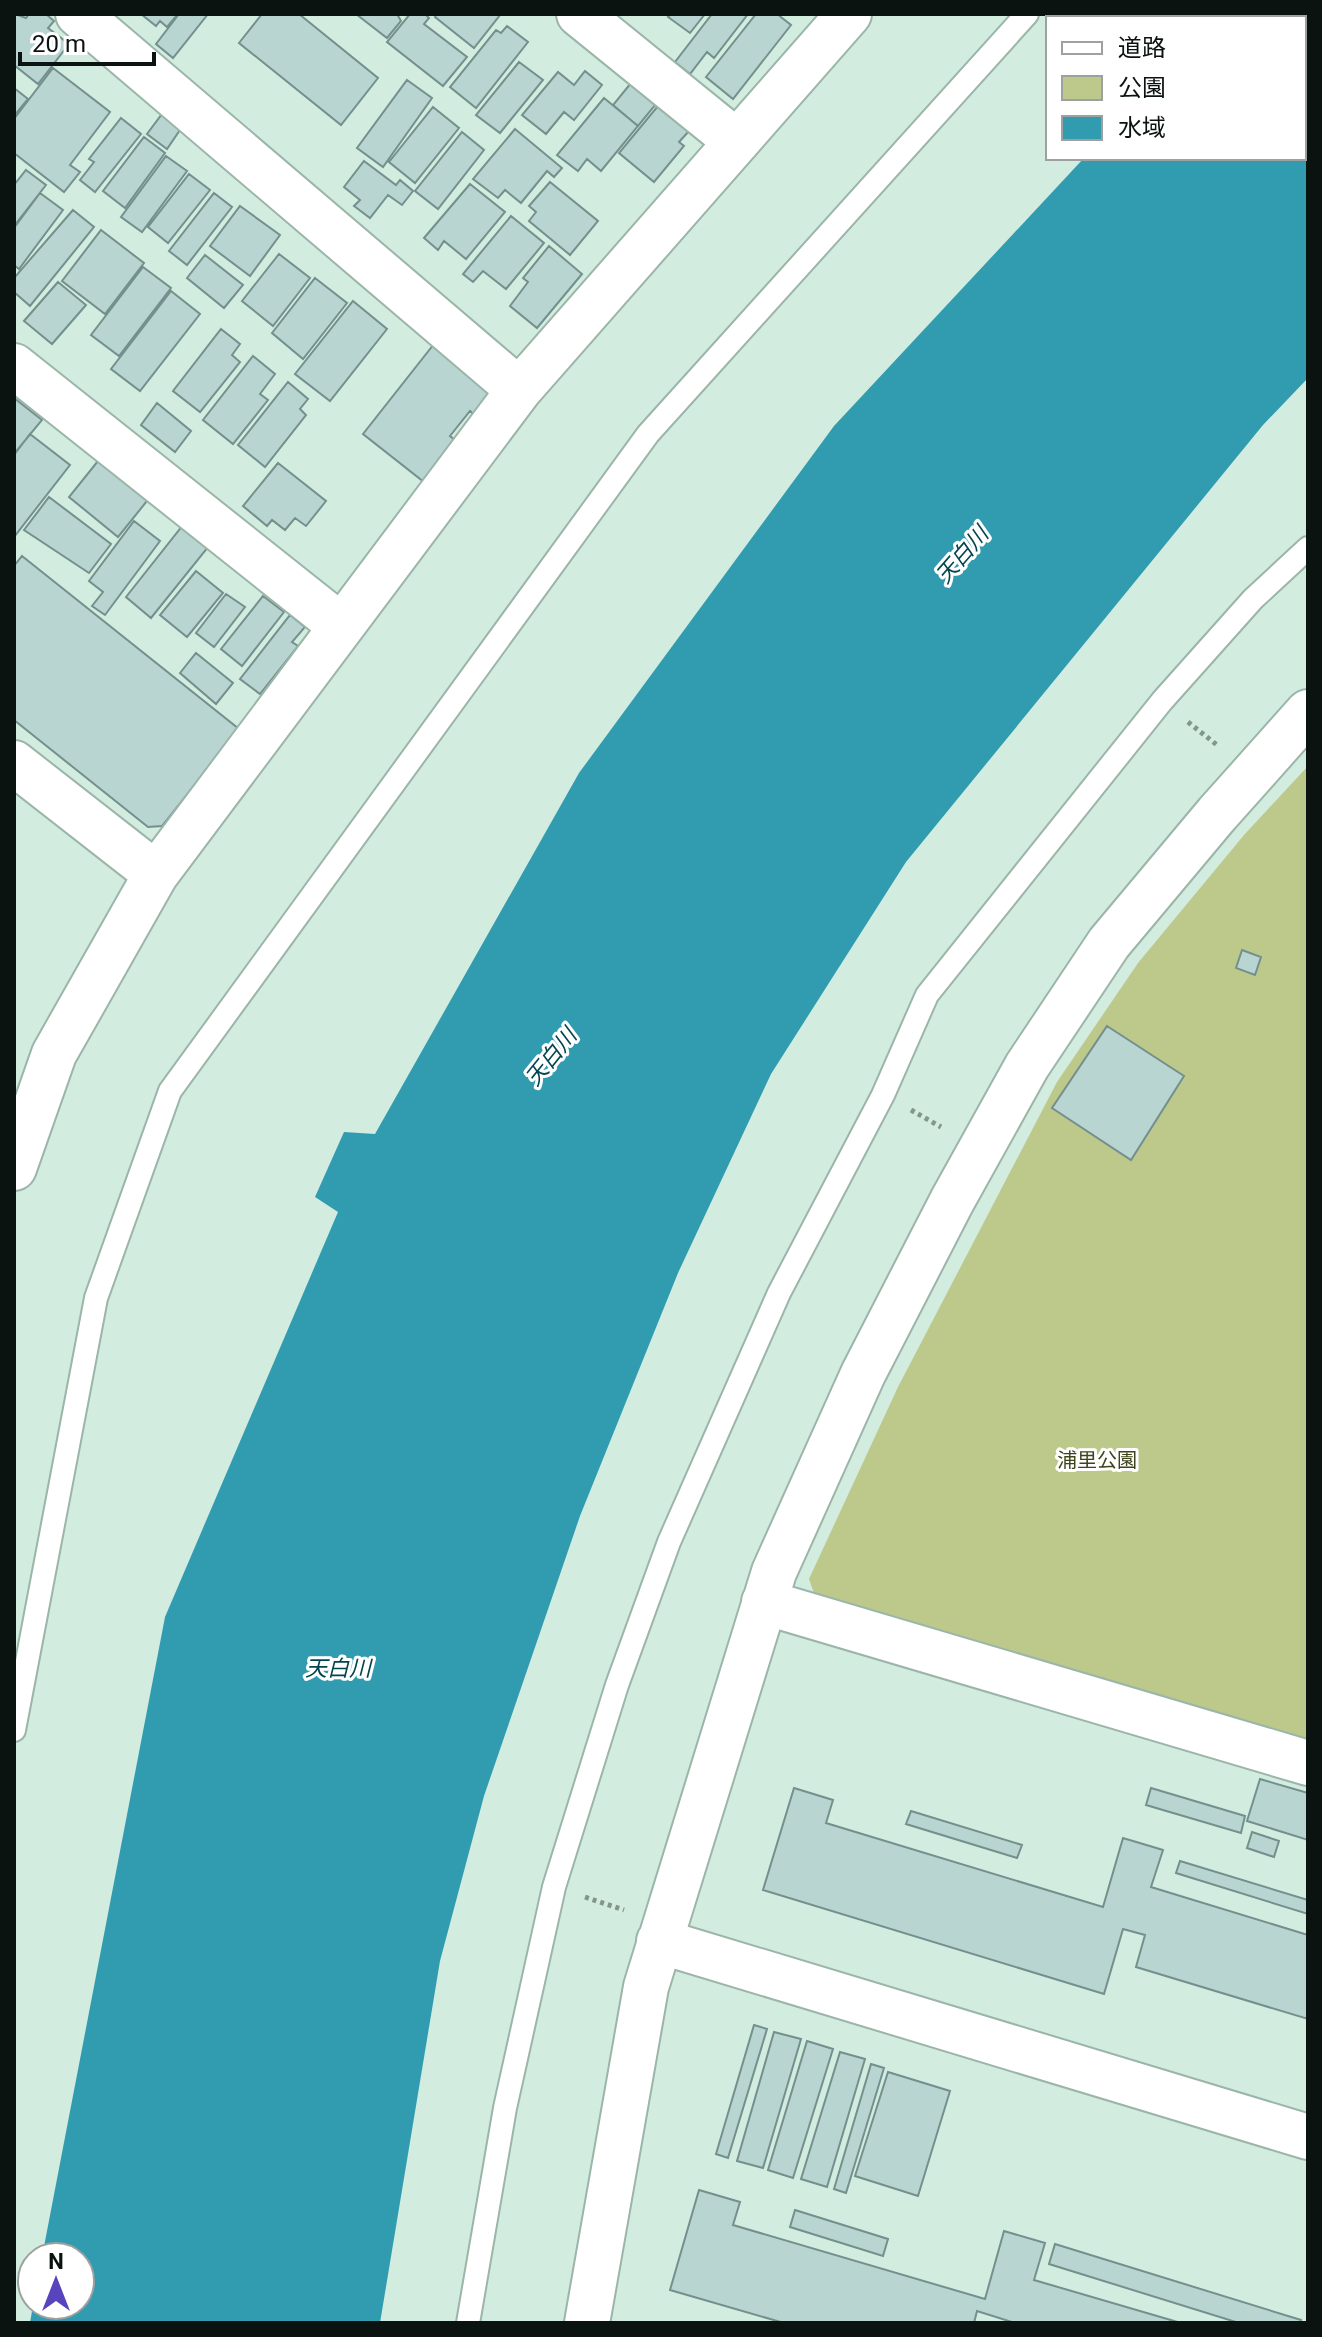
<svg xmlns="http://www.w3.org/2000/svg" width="1322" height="2337" font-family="Roboto,'Noto Sans JP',sans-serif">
	<rect width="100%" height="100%" fill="#d2ecdf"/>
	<!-- green -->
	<path fill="#bdc98b" d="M1308,766v977l-492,-144 -7,-20 89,-192 159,-305 81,-119 106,-128z"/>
	<!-- water -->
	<path fill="#319cb0" d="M1224,14h84v364l-45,47 -357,437 -135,212 -93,199 -98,243 -96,280 -44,165 -60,362h-350l3,-18h47v-48h-38l123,-640 173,-405 -23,-15 29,-65 31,2 204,-361 255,-347 250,-268h220v-140h-85z"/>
	<!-- building -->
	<path fill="#b8d5d2" stroke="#74908d" stroke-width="2" d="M15,14l11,4 3,-4h17l8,7 -6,7 21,16 -31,40 -24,-19z
		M141,14h37l-11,13 -7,-6 -4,5z
		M179,14h29l-35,44 -17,-14z
		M262,14h37l79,64 -37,47 -102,-82z
		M356,14h41l4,7 -14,17z
		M410,14h15l4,4 -5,6 43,33 -24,29 -56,-44z
		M437,14h61l2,1 -26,33 -39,-31z
		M671,14h34l-15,19 -22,-16z
		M712,14h36l-34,44 -7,-6 -17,22 -15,-12z
		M756,14h21l14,11 -58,74 -27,-22z
		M507,26l21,16 -52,66 -26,-21 46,-57 5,3z
		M519,62l24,18 -43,53 -24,-18z
		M53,68l57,44 -40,53 10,7 -16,20 -50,-39v-34z
		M585,71l17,14 -28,35 -10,-8 -18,22 -24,-19 36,-43 16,13z
		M407,80l25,18 -49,69 -26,-19z
		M631,83l25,21 -18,22 -25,-21z
		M14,88l14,11 -14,17z
		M604,98l34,28 -37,45 -14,-12 -9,12 -21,-16z
		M658,106l31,25 -10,11 5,4 -30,36 -35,-29z
		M433,107l26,21 -44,55 -26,-21z
		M165,110l19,14 -17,25 -20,-15z
		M121,118l20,16 -46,58 -15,-12 14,-18 -5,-3z
		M515,129l47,39 -8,9 -7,-6 -26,32 -16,-13 -7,8 -25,-19z
		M462,132l22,18 -46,59 -23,-18z
		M144,137l21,16 -40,55 -22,-17z
		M166,156l21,15 -45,61 -21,-15z
		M364,161l32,24 4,-5 13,11 -11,14 -14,-10 -18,23 -16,-12 6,-6 -16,-13z
		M26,170l20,15 -32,41v-41z
		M189,174l21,16 -42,53 -20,-16z
		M550,182l48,39 -28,34 -41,-34 7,-9 -7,-6z
		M470,184l35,28 -39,47 -22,-18 -6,9 -14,-12z
		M40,193l23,17 -44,59 -5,-4v-37z
		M214,193l18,14 -45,58 -18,-14z
		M240,206l40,29 -30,41 -40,-30z
		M73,210l21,17 -64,79 -16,-14v-14z
		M511,216l33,27 -38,46 -23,-18 -10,11 -10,-8z
		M101,230l43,33 -39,51 -43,-33z
		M549,246l33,28 -45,54 -27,-22 18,-24 -5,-4z
		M279,254l31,24 -37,48 -31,-25z
		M205,255l38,30 -19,23 -37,-30z
		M143,267l28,21 -52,68 -28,-21z
		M315,278l32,25 -44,56 -31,-26z
		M58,282l28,23 -34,39 -28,-23z
		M171,291l29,23 -60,77 -29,-22z
		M353,301l34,28 -57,72 -35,-27z
		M221,329l19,15 -8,11 8,7 -40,50 -27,-21z
		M445,330l54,57 -23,29 -6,-5 -20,25 6,5 -32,41 -61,-48z
		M253,356l22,18 -15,20 8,6 -35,44 -30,-24z
		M288,382l20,17 -8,10 6,6 -41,52 -27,-22z
		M14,398l28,22 -28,34z
		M157,403l34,28 -16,21 -34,-27z
		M30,434l40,31 -56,72v-82z
		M102,456l49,40 -33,41 -49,-40z
		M278,463l48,38 -20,25 -11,-8 -10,12 -13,-10 -5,6 -24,-20z
		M49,497l62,47 -22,29 -65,-43z
		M187,520l26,21 -62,77 -25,-21z
		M134,521l26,20 -55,74 -13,-9 11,-14 -14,-11z
		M22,556l217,173 -77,97 -14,1 -134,-107v-154z
		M196,571l27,22 -36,44 -27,-22z
		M226,594l19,13 -31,40 -18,-14z
		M263,596l21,16 -42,54 -21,-17z
		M290,615l15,12 -13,15 6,4 -38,48 -20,-15z
		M196,653l37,30 -17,21 -36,-31z
		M1242,950l19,7 -6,18 -19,-7z
		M1107,1026l77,50 -53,84 -79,-52z
		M1260,1779l48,14v47l-61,-19z
		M794,1788l39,12 -7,23 277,84 20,-69 40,12 -12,37 157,48v84l-172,-52 9,-32 -22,-6 -19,65 -341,-104z
		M1151,1788l94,28 -4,17 -95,-28z
		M911,1811l111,34 -5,13 -111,-34z
		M1252,1832l27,9 -5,16 -27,-9z
		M1180,1861l128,39v14l-132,-41z
		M754,2025l13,4 -39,129 -12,-4z
		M774,2032l27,7 -38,129 -26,-7z
		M807,2041l26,8 -40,129 -25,-8z
		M840,2052l25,7 -38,128 -26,-8z
		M871,2064l13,4 -38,125 -12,-4z
		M888,2072l62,19 -32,105 -63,-20z
		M699,2190l41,12 -7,23 252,74 19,-68 41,12 -11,37 147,43h-166l-38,-12 -3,12h-190l-114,-33z
		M795,2210l93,29 -5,17 -93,-29z
		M1055,2244l246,76 -1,3h-61l-190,-59z"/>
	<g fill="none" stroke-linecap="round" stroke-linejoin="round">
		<!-- lane casing -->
		<g stroke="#9cb5a9" stroke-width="26">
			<path id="lane" d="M14,1730l82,-432 74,-207 478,-657 379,-420
				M468,2323l37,-215 49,-221 63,-202 52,-143 110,-249 104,-198 44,-100 235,-294 91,-102 55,-51"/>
		</g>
		<!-- street casing -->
		<g stroke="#9cb5a9" stroke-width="48">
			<path id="street" d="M78,14l441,376
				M579,14l158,128
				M14,366l327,260
				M14,763l142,111
				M14,1168l40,-114 102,-180 363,-484 330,-376
				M764,1602l544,161
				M659,1941l649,196
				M587,2323l59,-336 128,-415 89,-198 89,-173 75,-135 82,-123 108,-129 91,-102"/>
		</g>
		<!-- path -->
		<path stroke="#83968d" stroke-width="5" stroke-dasharray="4 4" stroke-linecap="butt" d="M1188,722l29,23
			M911,1110l30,17
			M585,1897l39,13"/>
		<!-- lane -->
		<use href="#lane" stroke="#fff" stroke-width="22"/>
		<!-- street -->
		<use href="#street" stroke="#fff" stroke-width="44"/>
	</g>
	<g text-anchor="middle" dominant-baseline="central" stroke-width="6" stroke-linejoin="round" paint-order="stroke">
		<!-- park labels -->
		<g font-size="20" fill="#3e451d" stroke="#fff">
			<text x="1097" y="1460">浦里公園</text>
		</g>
		<!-- water labels -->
		<g font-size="22" font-style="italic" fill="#03444f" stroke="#fff">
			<text transform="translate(962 555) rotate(-49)">天白川</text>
			<text transform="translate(551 1057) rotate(-51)">天白川</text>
			<text x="338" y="1668">天白川</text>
		</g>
	</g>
	<!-- border -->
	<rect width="1322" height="2337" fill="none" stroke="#0a130f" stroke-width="32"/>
	<!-- legend -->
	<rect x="1046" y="16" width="260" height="144" fill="#ffffff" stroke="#9da19f" stroke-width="2"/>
	<rect x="1062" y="42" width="40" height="12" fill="#ffffff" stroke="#9da19f" stroke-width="2"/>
	<text x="1118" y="56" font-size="24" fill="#0a130f">道路</text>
	<rect x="1062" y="76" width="40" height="24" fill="#bdc98b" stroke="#9da19f" stroke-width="2"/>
	<text x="1118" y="96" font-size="24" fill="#0a130f">公園</text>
	<rect x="1062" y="116" width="40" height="24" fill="#319cb0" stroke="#9da19f" stroke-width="2"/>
	<text x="1118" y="136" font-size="24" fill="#0a130f">水域</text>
	<!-- north arrow -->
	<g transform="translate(56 2281)"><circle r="38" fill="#ffffff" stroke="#9da19f" stroke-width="2"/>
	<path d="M0-6L14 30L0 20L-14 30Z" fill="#5845bd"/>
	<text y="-12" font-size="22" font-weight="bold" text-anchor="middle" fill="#0a130f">N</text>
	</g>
	<!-- scale -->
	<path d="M20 52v12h134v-12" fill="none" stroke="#0a130f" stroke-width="4"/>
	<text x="32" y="52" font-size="24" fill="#0a130f" stroke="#ffffff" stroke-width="6" paint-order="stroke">20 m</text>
</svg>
